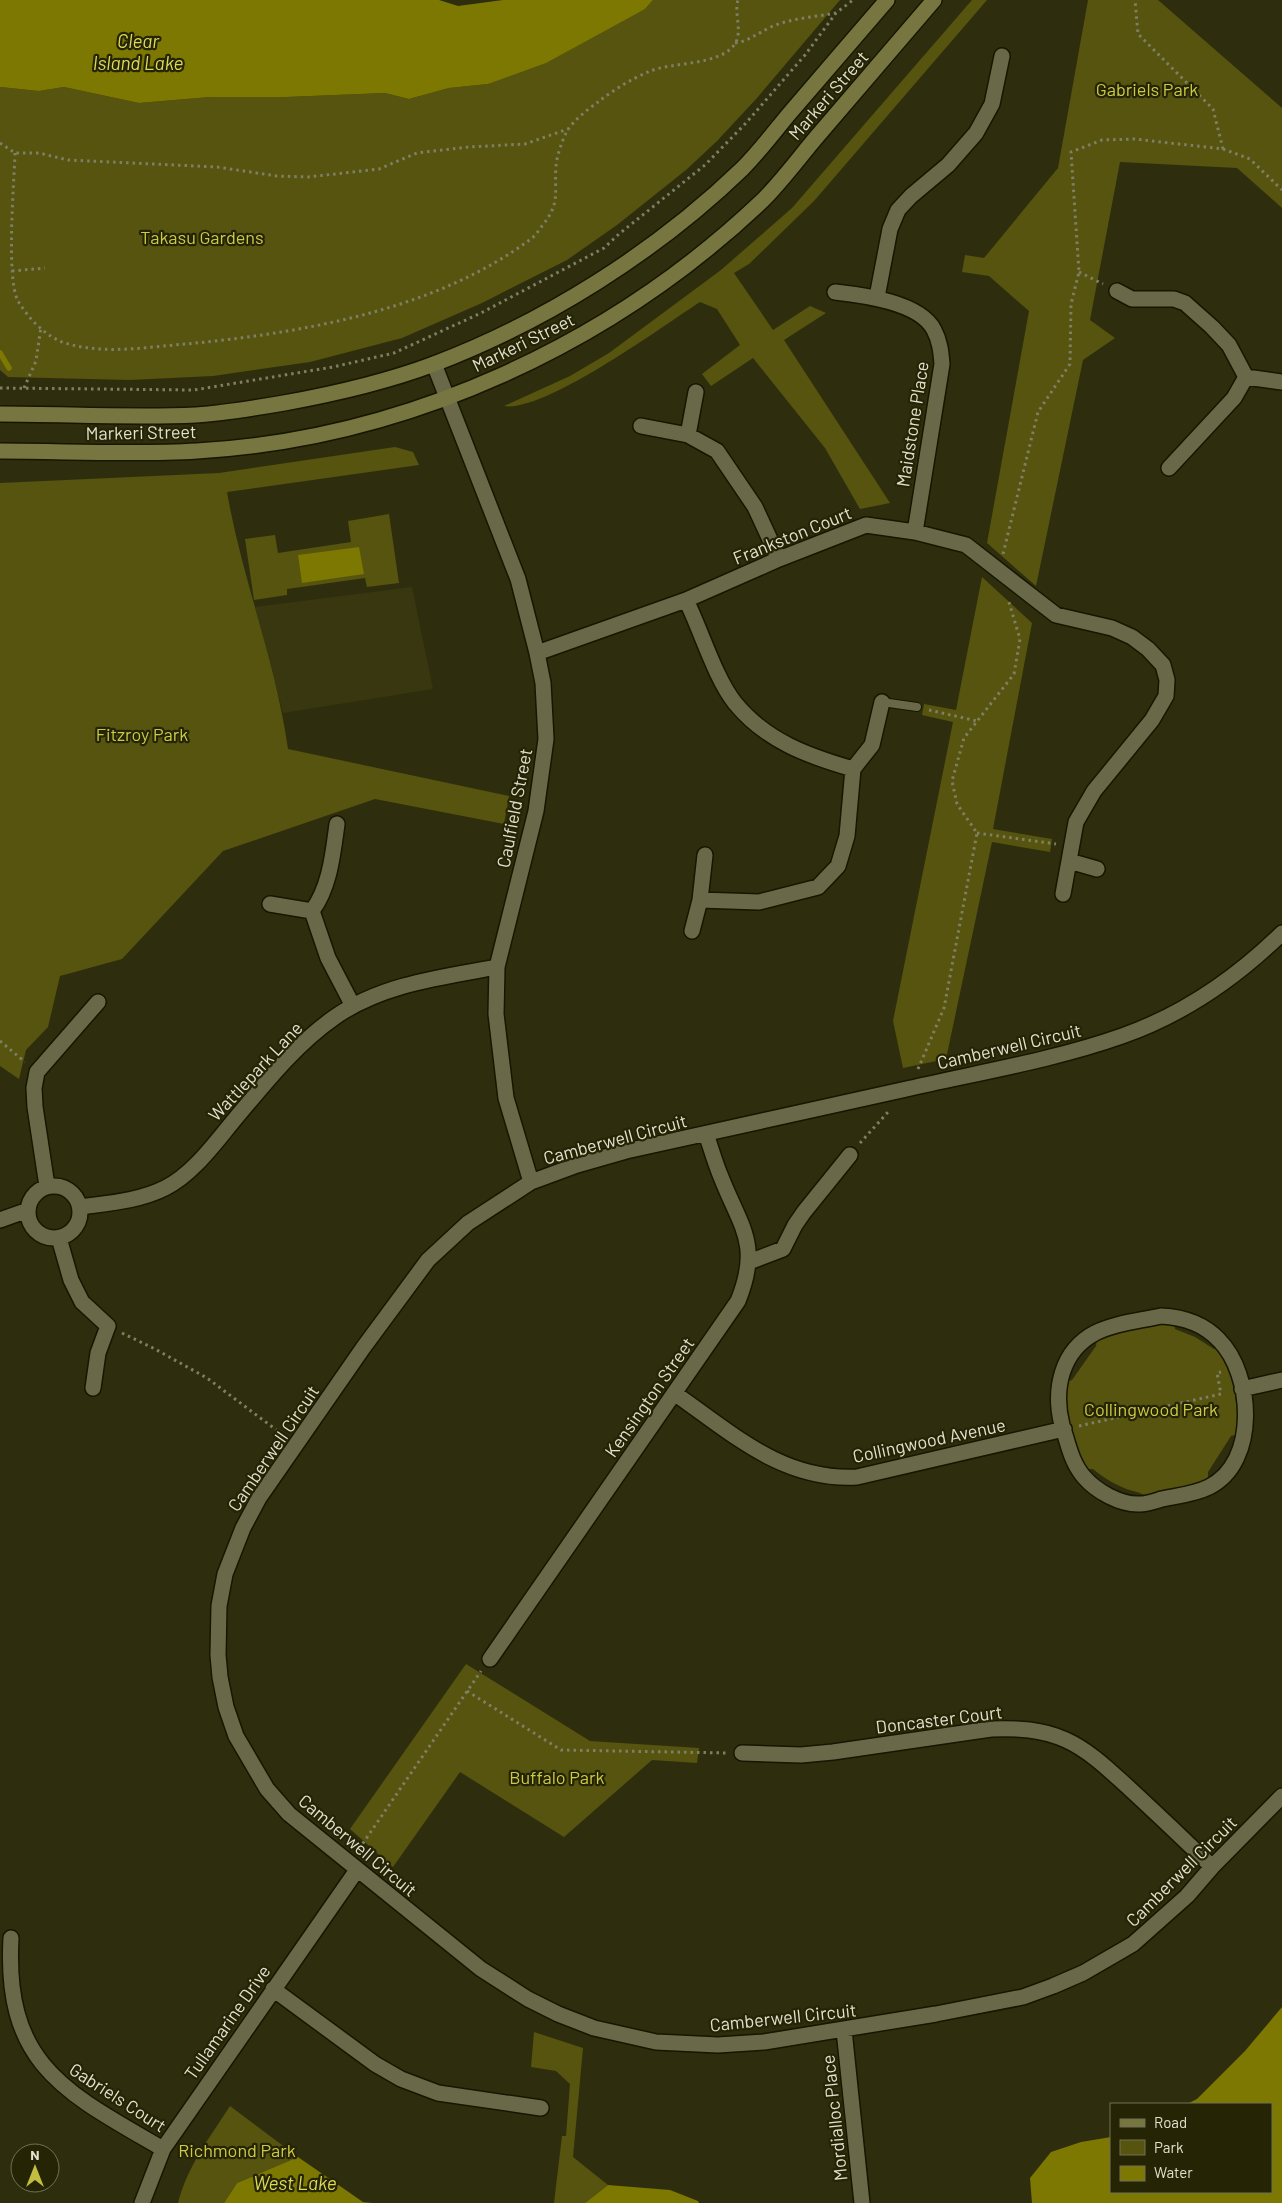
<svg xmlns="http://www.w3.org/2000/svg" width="1282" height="2203" font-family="Barlow,sans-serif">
	<rect width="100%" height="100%" fill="#2e2e0f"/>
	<!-- built -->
	<path fill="#38370f" d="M412,587l21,102 -150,24 -28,-106z"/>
	<!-- green -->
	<path fill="#56540e" d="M653,0h187l-83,98 -40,43 -31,29 -69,55 -50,35 -85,43 -80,35 -92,24 -97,14 -83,4 -122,-3 -8,-7v-283l39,4 25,-4 75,16 71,-6h76l99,-4 24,6 40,-11 39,-4 157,-75z
		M972,0h15l-173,201 -65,63 -15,9 39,57 37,-24 16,7 -42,27 106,163 -30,6 -35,-61 -72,-90 -42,28 -9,-12 38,-29 -23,-36 -17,-7c-37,24 -156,111 -196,104l66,-30 39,-23 112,-83 71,-62z
		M1088,0h70l124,108v100l-45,-40 -117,-6 -30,158 25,18 -32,22 -47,226 -49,-43 42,-232 -40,-35 -27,-4 3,-17 19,3 74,-90z
		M395,447l18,5 6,13 -192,27c15,87 49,170 61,257l221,47 -5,28 -129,-25 -152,52 -101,108 -62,17 -12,51 -22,23 -7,29 -19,-13v-583l219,-10z
		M389,514l10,69 -32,4 -2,-9 -78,11v6l-33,5 -9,-61 30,-4 3,18 73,-11 -3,-21z
		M982,577l50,46 -39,206 59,10 -2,13 -58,-10 -46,217 -43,9 -10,-47 60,-299 -31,-7 2,-11 32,6z
		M1174,1321l1,8 20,8 19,12 6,-1c13,26 18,57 19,86l-8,2 -23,36v9l-61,16c-8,-6 -14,-5 -23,-9 -12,-5 -21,-11 -31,-19h-10l-17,-58 -1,-29 7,-2 24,-34 1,-7c24,-10 51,-17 77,-18z
		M466,1664l124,77 109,7 -2,15 -45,-3 -88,77 -104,-65 -67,95 -43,-38z
		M534,2032l49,16 -10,109 35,28 -23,18h-31l8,-67h4l4,-52 -14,-13 -25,-4z
		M230,2106l68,51 -61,26 -13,20h-46c9,-36 32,-66 52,-97z"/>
	<!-- water -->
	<path fill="#7c7801" d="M0,0h439l19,6 45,-6h150l-8,9 -99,54 -58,21 -39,4 -40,11 -24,-6 -99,4h-76l-71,6 -75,-16 -25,4 -39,-4z
		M359,547l5,27 -62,9 -4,-28z
		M1282,2007v196h-250l-2,-25 21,-26 30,-10 30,-5v55h160v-88h-84l10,-5 48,-48z
		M298,2157l65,45 9,1h-148l13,-20z
		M608,2185l62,5 28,11 1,2h-114z"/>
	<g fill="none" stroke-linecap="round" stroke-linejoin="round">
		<!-- stream -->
		<path stroke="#7c7801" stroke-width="5.5" d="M0,353l9,15"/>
		<!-- service casing -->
		<g stroke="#171600" stroke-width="10">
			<path id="service" d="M882,702l35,5"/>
		</g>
		<!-- minor casing -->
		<g stroke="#171600" stroke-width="18">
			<path id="minor" d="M1117,291l15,8h42l11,4 27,24 17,18 17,32
				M835,292c27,3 85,10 99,38 6,11 7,22 8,34l-27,168
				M877,297l13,-68 8,-19 13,-14 37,-31 28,-32 16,-29 10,-48
				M434,364l84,215 19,74 6,30 3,56 -10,72 -39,156 -1,47 10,84 25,84
				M1246,377l36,5
				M641,426l47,9 29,16 38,56 24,52
				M688,435l8,-43
				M1169,468l65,-70 12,-21
				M686,600c15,30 29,78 49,103 31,38 73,53 118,66
				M537,653l149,-53 93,-41 87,-34 49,7 51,13 90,70 56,13 20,9 16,12 15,16 4,15 -1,16 -14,24 -58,71 -18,31 -13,72
				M337,824c-4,29 -7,63 -25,87l16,47 25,48
				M1069,861l28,8
				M700,900l59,2 59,-15 20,-21 9,-30 6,-67 19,-24 10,-43
				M270,904l42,7
				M692,931l8,-31 5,-45
				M1282,933c-45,44 -100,82 -160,103 -71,25 -147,37 -220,54 -92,20 -184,41 -276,61l-49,14 -46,17 -63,41 -40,37 -65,88 -104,150 -16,30 -18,46 -6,32 -1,49 2,22 6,30 10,29 31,53 22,25 192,155 47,30 30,15 36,14 62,14 62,3 46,-3 172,-28 87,-17 30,-11 30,-13 50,-29 54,-48 25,-29 70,-71
				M28 1212a26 26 0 1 1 52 0a26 26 0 1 1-52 0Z
				M47,1186l-12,-79 -1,-19 3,-16 61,-70
				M80,1207c29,-4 59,-6 85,-19 28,-14 50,-45 70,-69 31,-37 61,-75 100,-102 47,-33 108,-40 162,-50
				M0,1220l28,-10
				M59,1238l12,42 11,22 26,24 -10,27 -5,35
				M749,1262l34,-13 12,-24 9,-13 46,-57
				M1161,1316c21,1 43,8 58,24 34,34 40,122 -10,147 -14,7 -32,9 -47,12 -7,2 -15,5 -22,5 -20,1 -44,-13 -56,-27 -13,-15 -16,-34 -22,-52 -9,-35 -1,-74 33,-92 20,-10 44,-12 66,-17z
				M1242,1389l40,-9
				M674,1393c58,40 108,88 183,84l207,-48
				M490,1659l248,-358c23,-57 3,-73 -17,-124 -6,-14 -10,-29 -15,-43
				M742,1753l59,2 32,-3 158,-23c26,-1 51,0 75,11 24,11 43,30 63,48 28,26 56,52 83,79
				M11,1938c-7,127 54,154 152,211
				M273,1989l102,75 26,15 37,14 103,15
				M844,2030l18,173
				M142,2203l21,-54 194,-279"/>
		</g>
		<!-- secondary casing -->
		<g stroke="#171600" stroke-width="18">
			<path id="secondary" d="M0,414c65,0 131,4 196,1 30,-2 59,-7 88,-12 50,-9 102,-21 150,-39 111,-42 222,-112 308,-195 17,-17 32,-37 47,-55 33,-38 65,-76 98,-114
				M0,451c66,0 132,4 197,0 210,-12 415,-107 566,-251 20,-20 38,-45 57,-67 38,-44 76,-89 114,-133"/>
		</g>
		<!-- path -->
		<path stroke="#7f7f65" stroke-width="3" stroke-dasharray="2.5 4" stroke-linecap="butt" d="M735,43c14,-2 23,-10 36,-16 20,-9 44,-10 65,-14
			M0,143l15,10h24l29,7 149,7 60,9 31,1 71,-8 38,-16 52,-6 56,-3 43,-15
			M1223,149l27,10 32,31
			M15,153c-1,31 -9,125 3,148 10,17 28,36 47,42 39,12 81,4 121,1 116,-11 251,-34 346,-106 4,-3 7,-8 10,-12 19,-24 12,-32 14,-60 1,-11 6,-25 11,-35 6,-10 21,-22 31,-29 14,-11 33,-23 50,-30 23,-11 74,-5 88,-30 6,-13 -2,-29 2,-42
			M12,271l33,-3
			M1079,272l24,12
			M0,388l194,2 139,-23 61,-14 87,-40 123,-65 15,-14 86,-69 41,-42 59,-68 31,-42 17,-13
			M24,388l12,-27 5,-34
			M1003,554l35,-142 32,-48 1,-60 8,-32 -8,-120 31,-12 33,-1 88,10 -10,-40 -75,-75 -3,-34
			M929,710l48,11
			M977,833l79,11
			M0,1041l25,21
			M918,1069l26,-61 33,-175 -20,-29 -5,-23 12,-43 50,-64 6,-35 -12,-40
			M860,1143l29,-32
			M122,1333l33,16 52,29 76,57
			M1079,1426l142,-32 -4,-21 4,-1
			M467,1691l94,59 166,3
			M359,1849l122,-178"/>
		<!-- service -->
		<use href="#service" stroke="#696949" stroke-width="8"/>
		<!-- minor -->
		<use href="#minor" stroke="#696949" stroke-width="15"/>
		<!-- secondary -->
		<use href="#secondary" stroke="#777640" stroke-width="15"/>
	</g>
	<g text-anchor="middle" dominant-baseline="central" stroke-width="4.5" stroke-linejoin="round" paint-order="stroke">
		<!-- park labels -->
		<g font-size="18" fill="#cdca46" stroke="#252405">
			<text x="1147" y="89">Gabriels Park</text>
			<text x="202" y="237">Takasu Gardens</text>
			<text x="142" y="734">Fitzroy Park</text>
			<text x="1151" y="1409">Collingwood Park</text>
			<text x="557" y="1777">Buffalo Park</text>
			<text x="237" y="2150">Richmond Park</text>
		</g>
		<!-- street labels -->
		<g font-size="18" fill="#e1e1cf" stroke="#252405">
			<text transform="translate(828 95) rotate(-49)">Markeri Street</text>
			<text transform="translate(523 342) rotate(-26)">Markeri Street</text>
			<text transform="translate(912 424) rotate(-81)">Maidstone Place</text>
			<text transform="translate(141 432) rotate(-1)">Markeri Street</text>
			<text transform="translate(792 535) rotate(-22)">Frankston Court</text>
			<text transform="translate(514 808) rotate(-79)">Caulfield Street</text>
			<text transform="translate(1009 1046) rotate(-13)">Camberwell Circuit</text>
			<text transform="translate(255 1071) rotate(-47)">Wattlepark Lane</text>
			<text transform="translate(615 1139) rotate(-15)">Camberwell Circuit</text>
			<text transform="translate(649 1397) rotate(-55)">Kensington Street</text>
			<text transform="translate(929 1440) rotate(-12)">Collingwood Avenue</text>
			<text transform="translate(273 1448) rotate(-56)">Camberwell Circuit</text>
			<text transform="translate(939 1719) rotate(-7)">Doncaster Court</text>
			<text transform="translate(358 1845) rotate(40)">Camberwell Circuit</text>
			<text transform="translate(1181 1871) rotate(-45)">Camberwell Circuit</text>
			<text transform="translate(783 2017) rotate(-6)">Camberwell Circuit</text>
			<text transform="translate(227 2022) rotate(-55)">Tullamarine Drive</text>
			<text transform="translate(118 2097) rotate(33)">Gabriels Court</text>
			<text transform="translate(834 2118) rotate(-96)">Mordialloc Place</text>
		</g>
		<!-- water labels -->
		<g font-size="19" font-style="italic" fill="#ddda58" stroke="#252405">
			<text x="138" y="40">Clear<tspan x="138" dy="22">Island Lake</tspan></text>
			<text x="295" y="2182">West Lake</text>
		</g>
	</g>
	<!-- legend -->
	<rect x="1110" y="2103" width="162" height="90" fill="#252405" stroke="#707056"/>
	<rect x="1120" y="2119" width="25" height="8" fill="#777640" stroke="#707056"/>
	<text x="1154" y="2128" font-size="15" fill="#e1e1cf">Road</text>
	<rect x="1120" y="2140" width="25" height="15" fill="#56540e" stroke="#707056"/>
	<text x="1154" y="2153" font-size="15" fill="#e1e1cf">Park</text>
	<rect x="1120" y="2166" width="25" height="15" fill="#7c7801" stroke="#707056"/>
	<text x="1154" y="2178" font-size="15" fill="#e1e1cf">Water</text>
	<!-- north arrow -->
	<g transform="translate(35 2168)"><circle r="24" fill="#252405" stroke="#707056"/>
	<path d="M0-4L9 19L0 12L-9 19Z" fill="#c1be40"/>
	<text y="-8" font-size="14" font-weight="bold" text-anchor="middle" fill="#e1e1cf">N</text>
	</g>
</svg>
